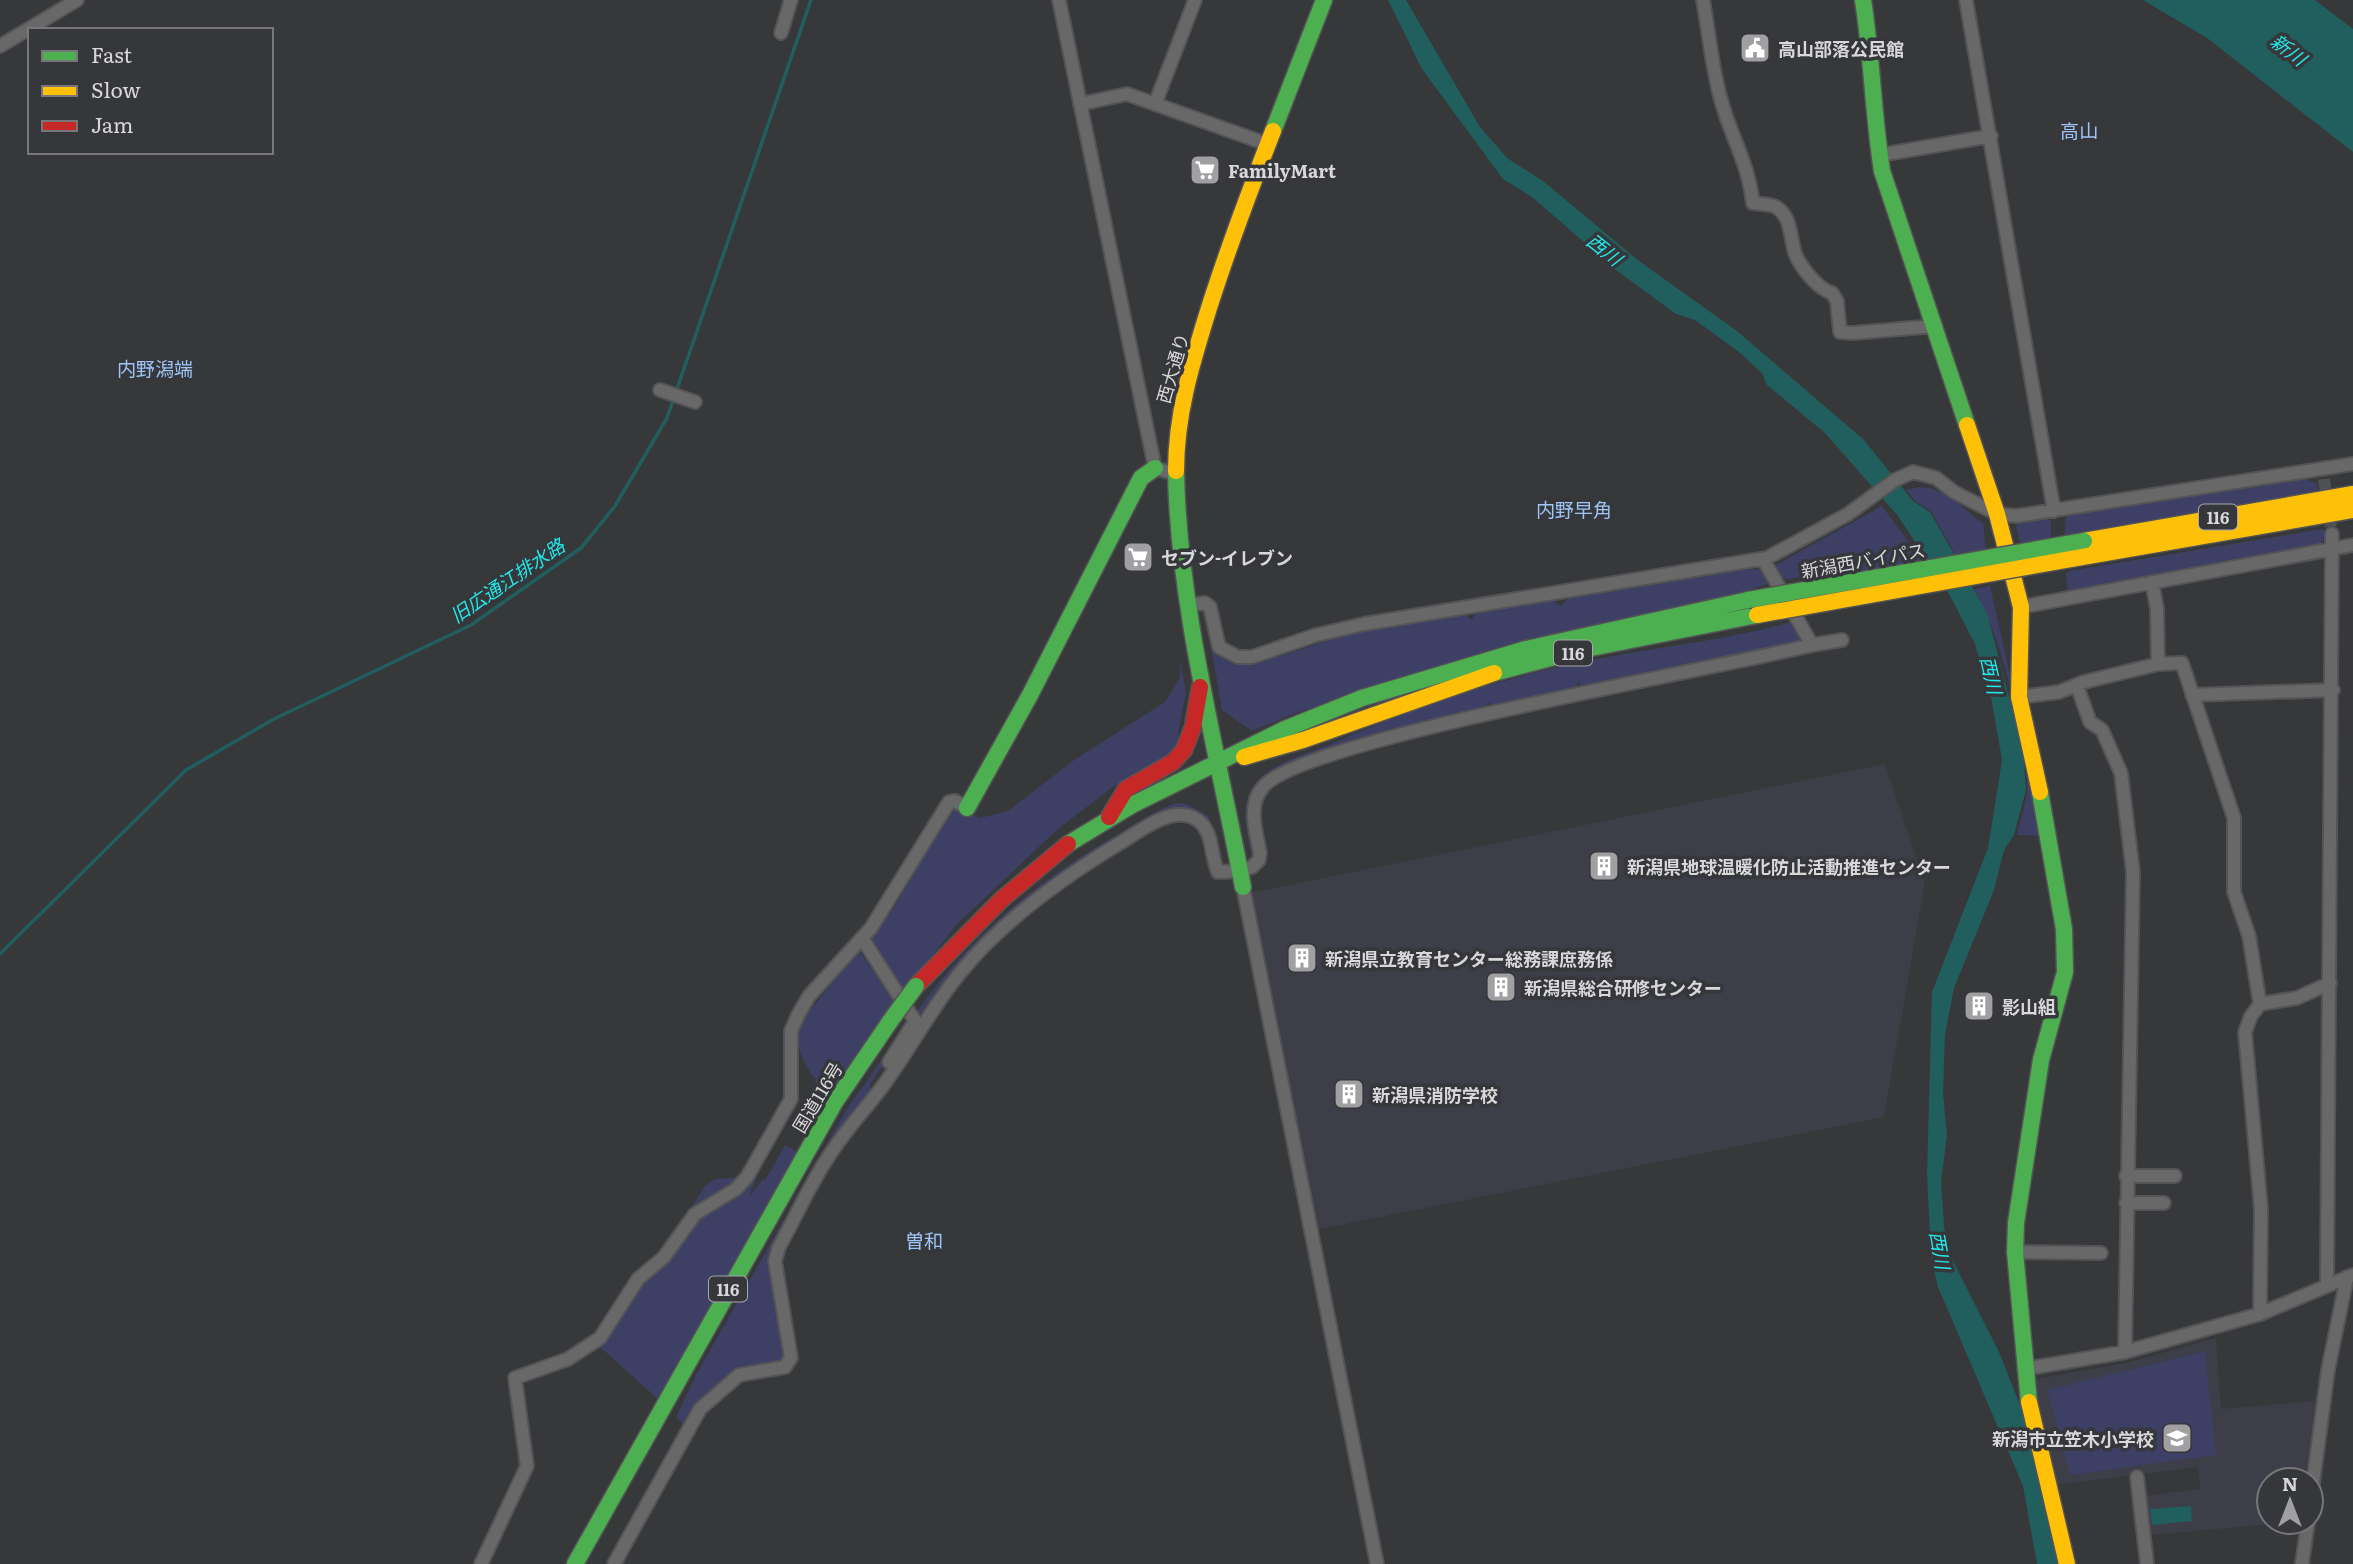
<svg xmlns="http://www.w3.org/2000/svg" width="2353" height="1564" font-family="Literata,'Noto Sans JP',serif">
	<rect width="100%" height="100%" fill="#37383a"/>
	<!-- built -->
	<path fill="#3d3e47" d="M1885,764l40,119 -41,234 -569,113 -65,-337z
		M2216,1338l5,71 96,-8 -13,79h-35v42h29l-150,13 -5,-39 57,-7 -2,-22 -143,18 -20,-79 1,-27 86,-15z"/>
	<!-- green -->
	<path fill="#3e3f64" d="M2300,477l16,6 3,10 -255,46 2,-22 6,-4z
		M1919,487c29,0 41,21 64,36l3,29 -29,6 -26,-47 -16,-10 -9,-11z
		M1882,506l43,58 -146,16 -5,-14z
		M2046,517l5,4v20l-30,6 -5,-20 2,-5z
		M2323,529l2,8 -5,9 -252,49 -2,-22 3,-2z
		M1762,569l7,14 -38,14 -430,114 -49,20 -30,-21 -13,-76c4,16 16,27 34,29 25,1 81,-23 109,-30 36,-10 74,-14 111,-21l9,8 5,-11 74,-10 10,7 8,-9 170,-27z
		M1990,586l56,250 -29,-1c3,-15 10,-33 10,-48 -1,-53 -27,-153 -53,-198z
		M1791,622l10,20 -217,50 -6,-11 -4,13 -76,15 -10,-7 -4,11 -191,51 -22,10 -14,12 -4,74c-4,-20 -13,-49 -3,-68 15,-29 53,-36 81,-48 78,-34 157,-62 241,-80 73,-16 147,-22 219,-42z
		M1180,659l6,34 -8,40 3,9 -19,19 -48,25 -56,43 -102,96 -53,69 -34,-55 24,-30 56,-100 8,-1 23,10 28,-7 66,-51 91,-58 15,-24z
		M1176,803l11,1 21,12 6,17 -33,-23 -174,111 -85,101 -6,-9c52,-75 121,-132 199,-177 20,-12 39,-25 61,-33z
		M859,950l37,53 -73,109 -17,-10 10,-22c-10,-11 -23,-38 -18,-55z
		M909,1020l1,6 -40,58v13l-98,160 -2,16 15,83 -4,5c-8,3 -18,2 -27,4 -32,8 -52,34 -67,62l-11,-10 20,-42 149,-263z
		M785,1145l15,8 -138,250 -63,-57 12,-12 94,-148 10,-7 42,-3 -8,21 13,-17 4,-1z
		M2205,1351l11,104 -146,20 -23,-85z"/>
	<!-- water -->
	<path fill="#215e5e" d="M1388,0h18l74,127 27,31 36,23 96,80 98,70 127,109 49,61 17,11 57,101 36,137 3,40 -12,45 -10,15 -10,40 -40,98 -9,47 -2,58 4,43 -6,45 3,45 5,27 50,99 30,76 29,136h-21l-14,-78 -85,-199 -7,-31 -4,-82 5,-182 56,-144 14,-88 -10,-58 -17,-58 -27,-52 -50,-76 -73,-83 -59,-49 -3,-10 -24,-22 -44,-32 -19,-6 -60,-44 -84,-73 -29,-18 -81,-110z
		M2143,0h172l38,29v123l-146,-114z
		M2191,1506l1,15 -40,4 -2,-16z"/>
	<g fill="none" stroke-linecap="round" stroke-linejoin="round">
		<!-- stream -->
		<path stroke="#215e5e" stroke-width="3.5" d="M0,954l186,-184 86,-50 199,-95 110,-77 34,-42 52,-88 144,-418"/>
		<!-- street-tunnel -->
		<path stroke="#4f5052" stroke-width="12" stroke-dasharray="12 6" stroke-linecap="butt" d="M2324,479l8,55"/>
		<!-- street casing -->
		<g stroke="#545456" stroke-width="16">
			<path id="street" d="M1059,0l96,468 21,6
				M1703,0c7,39 10,79 23,116 11,32 23,53 27,87 7,1 18,1 23,4 16,10 14,31 19,46 5,14 23,36 37,40l5,8 3,31 13,1 82,-7
				M1966,0l88,511
				M781,33l10,-33
				M0,46l77,-46
				M1080,104l47,-10 140,50
				M1155,104l40,-104
				M1880,155l111,-19
				M660,390l35,12
				M2152,582l5,27 1,55
				M1189,605l16,-2 5,4 9,40 19,10h14l64,-22 48,-11 403,-66 81,-44 47,-34 18,-8 23,6 18,14 43,22 19,2 337,-52
				M2021,607l332,-62
				M1812,645l30,-5
				M2077,686l13,36 12,8 19,43 12,99 -8,480
				M2192,695l141,-5
				M2019,697l40,-5 25,-10 74,-18 24,-1 52,155v74l15,44 11,68
				M1243,887l134,677
				M862,938l53,83 -26,41
				M2126,1176h49
				M2126,1203h38
				M2015,1252l86,1
				M2327,1284l5,-750
				M2260,1314l1,-105 -16,-177 6,-16 9,-12 37,-6 33,-15
				M2024,1369l101,-17 135,-38 93,-39
				M2137,1477l10,87
				M2311,1498l17,-128 19,-93
				M481,1564l46,-98 -12,-88 53,-19 32,-21 38,-59 26,-22 31,-43 41,-25 11,-12 44,-78v-68l7,-16 11,-19 62,-68 78,-126 6,-1 12,7
				M614,1564l86,-155 39,-34 46,-8 6,-9 -16,-97 4,-14c18,-32 33,-68 54,-97 16,-24 36,-45 52,-67 26,-36 47,-76 75,-110 42,-52 102,-95 160,-130 18,-11 50,-36 72,-26 23,10 17,36 26,55l22,-1 12,-4 7,-7 1,-7c-4,-22 -13,-47 3,-66 36,-47 464,-120 549,-142l-49,-86
				M2302,1564l6,-42"/>
		</g>
		<!-- fast casing -->
		<g stroke="#545456" stroke-width="19">
			<path id="fast" d="M1863,0c9,57 10,114 19,171l85,254
				M1273,131l51,-131
				M1176,471c2,135 42,283 67,416
				M1494,673l87,-23 176,-35
				M967,808l63,-113 111,-217 14,-10
				M1068,844l66,-40 151,-75 77,-31 164,-49 222,-49
				M2029,1402l-14,-150 1,-29 25,-163 24,-88 -1,-43 -24,-137
				M575,1564l260,-462 56,-82"/>
		</g>
		<!-- slow casing -->
		<g stroke="#545456" stroke-width="19">
			<path id="slow" d="M1967,425l30,89 24,93 -2,90 21,95
				M1176,471c0,-58 16,-108 33,-163 19,-60 41,-118 64,-177
				M2084,541l269,-47
				M2088,556l265,-46
				M1244,757l59,-17 191,-67
				M2029,1402l38,162"/>
		</g>
		<!-- jam casing -->
		<g stroke="#545456" stroke-width="19">
			<path id="jam" d="M1109,817l17,-28 47,-27 11,-12 9,-23 7,-40
				M916,986l86,-87 66,-55"/>
		</g>
		<!-- street -->
		<use href="#street" stroke="#686869" stroke-width="12"/>
		<!-- fast -->
		<use href="#fast" stroke="#4caf50" stroke-width="16"/>
		<!-- slow -->
		<use href="#slow" stroke="#ffc107" stroke-width="16"/>
		<!-- jam -->
		<use href="#jam" stroke="#c62828" stroke-width="16"/>
		<!-- fast-bridge casing -->
		<g stroke="#545456" stroke-width="19" stroke-linecap="butt">
			<path id="fast-bridge" d="M1748,600l336,-59
				M891,1020l25,-34"/>
		</g>
		<!-- slow-bridge casing -->
		<g stroke="#545456" stroke-width="19" stroke-linecap="butt">
			<path id="slow-bridge" d="M1757,615l331,-59"/>
		</g>
		<!-- fast-bridge -->
		<use href="#fast-bridge" stroke="#4caf50" stroke-width="16"/>
		<!-- slow-bridge -->
		<use href="#slow-bridge" stroke="#ffc107" stroke-width="16"/>
	</g>
	<!-- icons -->
	<defs>
		<g id="civic-square" transform="scale(1.575)"><rect x="-9" y="-9" width="18" height="18" rx="4" fill="#a0a0a3" stroke="#36373b"/><path d="M-.6-6.5H3V-4.5H.6V-3L4-1V1h2V6H-6V1h2V-1L-.6-3ZM-1.2 2.5V6h2.4V2.5Z" fill="#fff"/></g>
		<g id="supermarket-square" transform="scale(1.575)"><rect x="-9" y="-9" width="18" height="18" rx="4" fill="#a0a0a3" stroke="#36373b"/><path d="M-6-5.5h2.5l.6 2H6L4.5 2H-2.5L-4.4-4H-6ZM-1.5 3.2a1.3 1.3 0 1 0 .1 0ZM3 3.2a1.3 1.3 0 1 0 .1 0Z" fill="#fff"/></g>
		<g id="building-square" transform="scale(1.575)"><rect x="-9" y="-9" width="18" height="18" rx="4" fill="#a0a0a3" stroke="#36373b"/><path d="M-4-6H4V6H1V3H-1V6H-4ZM-2.5-4.3h1.7v1.8h-1.7ZM.8-4.3h1.7v1.8H.8ZM-2.5-1h1.7V.8h-1.7ZM.8-1h1.7V.8H.8Z" fill="#fff"/></g>
		<g id="school-square" transform="scale(1.575)"><rect x="-9" y="-9" width="18" height="18" rx="4" fill="#a0a0a3" stroke="#36373b"/><path d="M0-5L7-2L0 1L-7-2ZM-4 1L0 2.5L4 1V4Q0 6-4 4Z" fill="#fff"/></g>
	</defs>
	<g fill-rule="evenodd">
		<use href="#civic-square" x="1755" y="48"/>
		<use href="#supermarket-square" x="1205" y="170"/>
		<use href="#supermarket-square" x="1138" y="557"/>
		<use href="#building-square" x="1604" y="866"/>
		<use href="#building-square" x="1302" y="958"/>
		<use href="#building-square" x="1501" y="987"/>
		<use href="#building-square" x="1979" y="1006"/>
		<use href="#building-square" x="1349" y="1094"/>
		<use href="#school-square" x="2177" y="1438"/>
	</g>
	<g text-anchor="middle" dominant-baseline="central" stroke-width="7" stroke-linejoin="round" paint-order="stroke">
		<!-- shield labels -->
		<g fill="#36373b" stroke="#a7a8ab" stroke-width="2">
			<rect x="2199" y="504.5" width="38" height="25" rx="5"/>
			<rect x="1554" y="640.5" width="38" height="25" rx="5"/>
			<rect x="709" y="1276.5" width="38" height="25" rx="5"/>
		</g>
		<g font-size="16" font-weight="bold" fill="#d8d8db">
			<text x="2218" y="517">116</text>
			<text x="1573" y="653">116</text>
			<text x="728" y="1289">116</text>
		</g>
		<!-- poi labels -->
		<g font-size="18" font-weight="bold" fill="#d8d8db" stroke="#36373b" text-anchor="start">
			<text x="1778" y="48">高山部落公民館</text>
			<text x="1228" y="170">FamilyMart</text>
			<text x="1161" y="557">セブン-イレブン</text>
			<text x="1627" y="866">新潟県地球温暖化防止活動推進センター</text>
			<text x="1325" y="958">新潟県立教育センター総務課庶務係</text>
			<text x="1524" y="987">新潟県総合研修センター</text>
			<text x="2002" y="1006">影山組</text>
			<text x="1372" y="1094">新潟県消防学校</text>
			<text x="2154" y="1438" text-anchor="end">新潟市立笠木小学校</text>
		</g>
		<!-- street labels -->
		<g font-size="18" fill="#d8d8db" stroke="#36373b">
			<text transform="translate(1172 368) rotate(-74)">西大通り</text>
			<text transform="translate(1863 560) rotate(-10)">新潟西バイパス</text>
			<text transform="translate(817 1097) rotate(-59)">国道116号</text>
		</g>
		<!-- water labels -->
		<g font-size="19" font-style="italic" fill="#21e7e8" stroke="#36373b">
			<text transform="translate(2289 49) rotate(37)">新川</text>
			<text transform="translate(1605 249) rotate(38)">西川</text>
			<text transform="translate(507 580) rotate(-34)">旧広通江排水路</text>
			<text transform="translate(1992 675) rotate(77)">西川</text>
			<text transform="translate(1941 1250) rotate(80)">西川</text>
		</g>
		<!-- neighbourhood labels -->
		<g font-size="19" fill="#9ec5f5" stroke="#36373b">
			<text x="2079" y="130">高山</text>
			<text x="155" y="368">内野潟端</text>
			<text x="1574" y="509">内野早角</text>
			<text x="924" y="1240">曽和</text>
		</g>
	</g>
	<!-- legend -->
	<rect x="28" y="28" width="245" height="126" fill="#36373b" stroke="#77777b" stroke-width="2"/>
	<rect x="42" y="51" width="35" height="10" fill="#4caf50" stroke="#77777b" stroke-width="2"/>
	<text x="91" y="63" font-size="21" fill="#d8d8db">Fast</text>
	<rect x="42" y="86" width="35" height="10" fill="#ffc107" stroke="#77777b" stroke-width="2"/>
	<text x="91" y="98" font-size="21" fill="#d8d8db">Slow</text>
	<rect x="42" y="121" width="35" height="10" fill="#c62828" stroke="#77777b" stroke-width="2"/>
	<text x="91" y="133" font-size="21" fill="#d8d8db">Jam</text>
	<!-- north arrow -->
	<g transform="translate(2290 1501)"><circle r="33" fill="#36373b" stroke="#77777b" stroke-width="2"/>
	<path d="M0-5L12 26L0 18L-12 26Z" fill="#a0a0a3"/>
	<text y="-10" font-size="19" font-weight="bold" text-anchor="middle" fill="#d8d8db">N</text>
	</g>
</svg>
